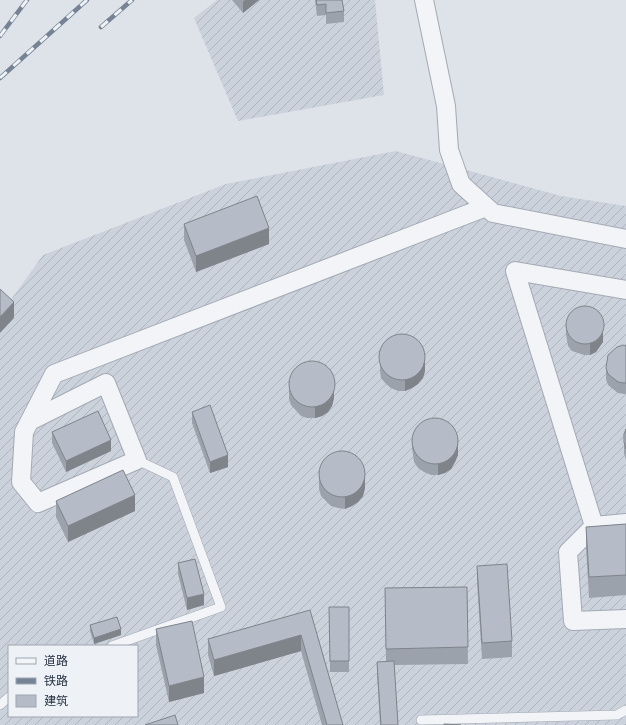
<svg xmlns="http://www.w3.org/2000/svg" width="626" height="725" font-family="'Fira Sans Condensed','Noto Sans SC',sans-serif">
	<defs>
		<pattern id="industrial-furrows" width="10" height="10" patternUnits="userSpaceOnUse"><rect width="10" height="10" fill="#ccd2dc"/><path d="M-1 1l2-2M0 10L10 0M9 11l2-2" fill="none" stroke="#afb5be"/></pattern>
	</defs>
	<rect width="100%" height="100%" fill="#dee3e9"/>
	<!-- industrial -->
	<path fill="url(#industrial-furrows)" fill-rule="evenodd" d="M217,0h158l9,95 -146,26 -44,-103z
		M396,151l165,45 65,10v519h-626v-410l43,-60 183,-71zM9,646h128v70h-128z"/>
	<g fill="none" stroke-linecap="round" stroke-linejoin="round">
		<!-- service casing -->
		<g stroke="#a3aab4" stroke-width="10">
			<path id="service" d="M112,646l109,-39 -48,-130 -36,-17
				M0,705l9,-8
				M421,720l196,-5 9,-5"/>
		</g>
		<!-- minor casing -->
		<g stroke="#a3aab4" stroke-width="20">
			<path id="minor" d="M424,0l22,106 3,44 12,34 32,29 133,26
				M30,421l76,-38 31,77 -99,43 -17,-21 3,-50 30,-58 432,-167
				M626,523l-32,3 -26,26 5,69 53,-2
				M594,526l-79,-255 111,19"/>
		</g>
		<!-- service -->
		<use href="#service" stroke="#f2f4f7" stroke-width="9"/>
		<!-- minor -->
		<use href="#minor" stroke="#f2f4f7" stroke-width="18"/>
		<!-- rail casing -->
		<g stroke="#768394" stroke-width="4.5">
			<path id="rail" d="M101,27l31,-27
				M0,36l27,-36
				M0,78l87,-78"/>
		</g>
		<!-- rail -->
		<use href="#rail" stroke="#eef2f7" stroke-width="3" stroke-dasharray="9" stroke-linecap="butt"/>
	</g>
	<!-- wall -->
	<path fill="#9ca2ab" d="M232,0h27l-16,13z
		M315,0h27l2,11v11l-18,2v-9l-9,1z
		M184,224l85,20 -73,28 -12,-32z
		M566,322l37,20 -7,10 -6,3h-6l-12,-4 -4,-5 -2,-12z
		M626,346v48h-2l-6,-1 -10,-8 -2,-6v-11z
		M380,352l45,19 -2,7 -5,6 -6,4 -7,3h-7l-7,-3 -5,-4 -5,-6 -1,-7z
		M289,380l45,18 -2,8 -4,6 -6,4 -7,2h-8l-6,-2 -10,-11 -2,-6z
		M192,412l36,55 -18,6 -18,-50z
		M626,429v31l-2,-7v-11z
		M52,432l59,19 -45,21 -14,-29z
		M412,437l46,18 -3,7 -4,7 -6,4 -7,2h-7l-7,-3 -6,-4 -4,-6 -2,-14z
		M319,470l46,18 -2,8 -5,6 -6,4 -7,3 -7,-1 -7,-2 -10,-10 -2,-7z
		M56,501l79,10 -67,31 -12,-25z
		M626,524v71l-37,3 -3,-51v-20z
		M178,563l26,42 -17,5 -9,-36z
		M477,566l35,75v16l-30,2 -5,-77z
		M467,587l1,77 -74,1 4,60h-18l-3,-51v-12h9l-1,-74z
		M329,607h20v65h-19z
		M310,610l33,115h-21l-21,-74 -87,25 -6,-21v-16z
		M90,625l31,10 -27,9 -4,-13z
		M156,629l48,64 -35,9 -13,-57z"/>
	<!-- shaded-wall -->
	<path fill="#7f848b" d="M245,0h14l-16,13v-11z
		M269,228v16l-73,28v-16z
		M14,302v16l-14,15v-16z
		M603,331v11l-7,10 -6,3v-12z
		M425,359v12l-2,7 -5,6 -6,4 -7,3v-11z
		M334,387v11l-2,8 -4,6 -6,4 -7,2v-11z
		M111,440v11l-45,21v-11z
		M458,444v11l-3,7 -4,7 -6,4 -7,2v-11z
		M228,455v12l-18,6v-11z
		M365,477v11l-2,8 -5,6 -6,4 -7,3v-12z
		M135,495v16l-67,31v-16z
		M204,594v11l-17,5v-12z
		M121,629v6l-27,9v-6z
		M301,635v16l-87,25v-16z
		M204,677v16l-35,9v-16z"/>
	<!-- building -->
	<path fill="#b5bcc7" stroke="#7f848b" d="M316,0h26l2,11 -18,2v-9l-9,1z
		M257,196l12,32 -73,28 -12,-32z
		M0,289l14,13 -14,15z
		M566 325a19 19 0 1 1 38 0a19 19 0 1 1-38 0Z
		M379 357a23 23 0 1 1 46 0a23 23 0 1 1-46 0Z
		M623,345l3,1v37h-2l-6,-1 -10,-8 -2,-6 2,-13 9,-8z
		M289 384a23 23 0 1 1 46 0a23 23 0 1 1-46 0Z
		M210,405l18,50 -18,7 -18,-50z
		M98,411l13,29 -45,21 -14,-29z
		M412 441a23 23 0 1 1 46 0a23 23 0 1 1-46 0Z
		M626,429v20l-2,-7v-8z
		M319 474a23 23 0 1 1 46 0a23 23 0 1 1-46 0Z
		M123,470l12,25 -67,31 -12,-25z
		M626,524v51l-37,2 -3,-50z
		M195,559l9,35 -17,4 -9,-35z
		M507,564l5,77 -30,2 -5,-77z
		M467,587l1,60 -82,2 -1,-61z
		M329,607h20v54h-19z
		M310,610l33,115h-16l-26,-90 -87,25 -6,-21z
		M117,617l4,12 -27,9 -4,-13z
		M192,621l12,56 -35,9 -13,-57z
		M394,661l4,64h-17l-4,-63z
		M175,715l3,10h-33z
		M444,724l17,1h-17z"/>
	<!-- legend -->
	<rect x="8" y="645" width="130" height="72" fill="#eef2f7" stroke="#9ea5af"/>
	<rect x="16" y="658" width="20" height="6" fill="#f2f4f7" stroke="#9ea5af"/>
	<text x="44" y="665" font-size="12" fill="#263142">道路</text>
	<rect x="16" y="678" width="20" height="6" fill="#768394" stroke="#9ea5af"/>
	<text x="44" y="685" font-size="12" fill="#263142">铁路</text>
	<rect x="16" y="695" width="20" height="12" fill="#b5bcc7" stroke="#9ea5af"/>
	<text x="44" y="705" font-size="12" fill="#263142">建筑</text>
</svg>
